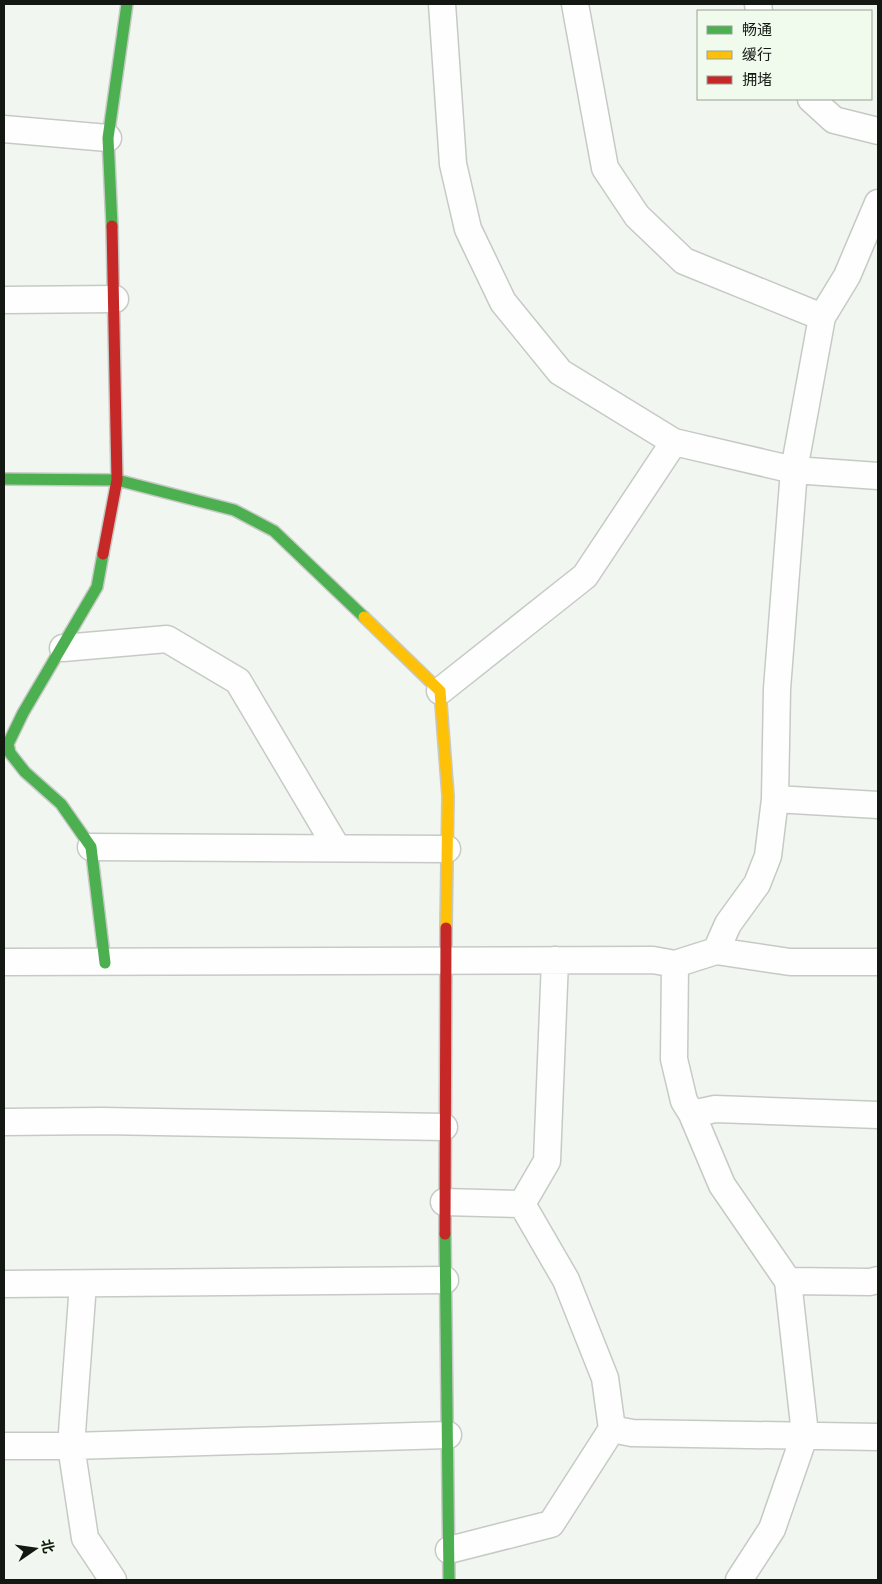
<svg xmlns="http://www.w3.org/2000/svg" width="882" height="1584" font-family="'IBM Plex Sans','Noto Sans SC',sans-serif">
	<rect width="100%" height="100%" fill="#f1f7f0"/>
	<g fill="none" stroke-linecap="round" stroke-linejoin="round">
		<!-- street casing -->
		<g stroke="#c6cac5" stroke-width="29">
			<path id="street" d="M442,4l11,160 15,65 35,73 57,70 114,70 120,28 84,6
				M575,4l30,164 32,48 47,45 138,56
				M758,4l1,7
				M811,99l23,21 44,11
				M4,129l104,9
				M4,300l111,-1
				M63,648l104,-9 71,42 99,167
				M440,691l145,-115 89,-134
				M775,799l103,6
				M91,847l356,2
				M716,951l12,-27 29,-40 11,-28 7,-57 2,-110 17,-219 28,-153 25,-41 31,-73
				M4,962l649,-2 22,4 41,-13 74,11h88
				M675,964l-1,95 10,42 8,13 30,71 66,96 17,153 -33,95 -33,51
				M692,1114l23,-5 163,6
				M4,1122l98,-1 342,6
				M444,1202l78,2 25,-43 8,-201
				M522,1204l44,76 39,98 7,51
				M788,1281l82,1 8,-2
				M4,1284l441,-4
				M83,1284l-12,162 14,92 28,42
				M4,1446h67l377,-11
				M449,1550l102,-26 61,-95 20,4 246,4"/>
		</g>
		<!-- fast casing -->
		<g stroke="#c6cac5" stroke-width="14">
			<path id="fast" d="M112,226l-4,-88 19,-134
				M4,479l113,1 117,30 40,21 90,86
				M103,554l-6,33 -74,126 -15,31 2,9 15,19 36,32 30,43 14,116
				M445,1234l4,346"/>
		</g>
		<!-- slow casing -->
		<g stroke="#c6cac5" stroke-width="14">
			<path id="slow" d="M364,617l76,74 8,105 -2,132"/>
		</g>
		<!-- jam casing -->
		<g stroke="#c6cac5" stroke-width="14">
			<path id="jam" d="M103,554l14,-74 -5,-254
				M445,1234l1,-306"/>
		</g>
		<!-- street -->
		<use href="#street" stroke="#fdfefd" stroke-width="26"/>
		<!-- fast -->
		<use href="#fast" stroke="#4caf50" stroke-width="11"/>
		<!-- slow -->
		<use href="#slow" stroke="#ffc107" stroke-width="11"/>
		<!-- jam -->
		<use href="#jam" stroke="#c62828" stroke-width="11"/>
	</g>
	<!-- border -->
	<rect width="882" height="1584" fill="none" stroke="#141813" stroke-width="10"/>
	<!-- legend -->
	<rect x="697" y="10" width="175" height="90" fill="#f0faed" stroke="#98a096"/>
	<rect x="707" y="26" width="25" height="8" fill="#4caf50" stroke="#98a096"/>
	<text x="742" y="35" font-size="15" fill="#141813">畅通</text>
	<rect x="707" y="51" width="25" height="8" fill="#ffc107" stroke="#98a096"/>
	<text x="742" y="60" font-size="15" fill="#141813">缓行</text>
	<rect x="707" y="76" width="25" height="8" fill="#c62828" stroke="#98a096"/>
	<text x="742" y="85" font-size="15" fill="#141813">拥堵</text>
	<!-- north arrow -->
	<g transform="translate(35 1549) rotate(77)" stroke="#f0faed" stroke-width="4" paint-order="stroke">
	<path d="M0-4L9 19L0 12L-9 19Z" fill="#141813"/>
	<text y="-8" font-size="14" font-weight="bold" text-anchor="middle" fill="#141813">北</text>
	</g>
</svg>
